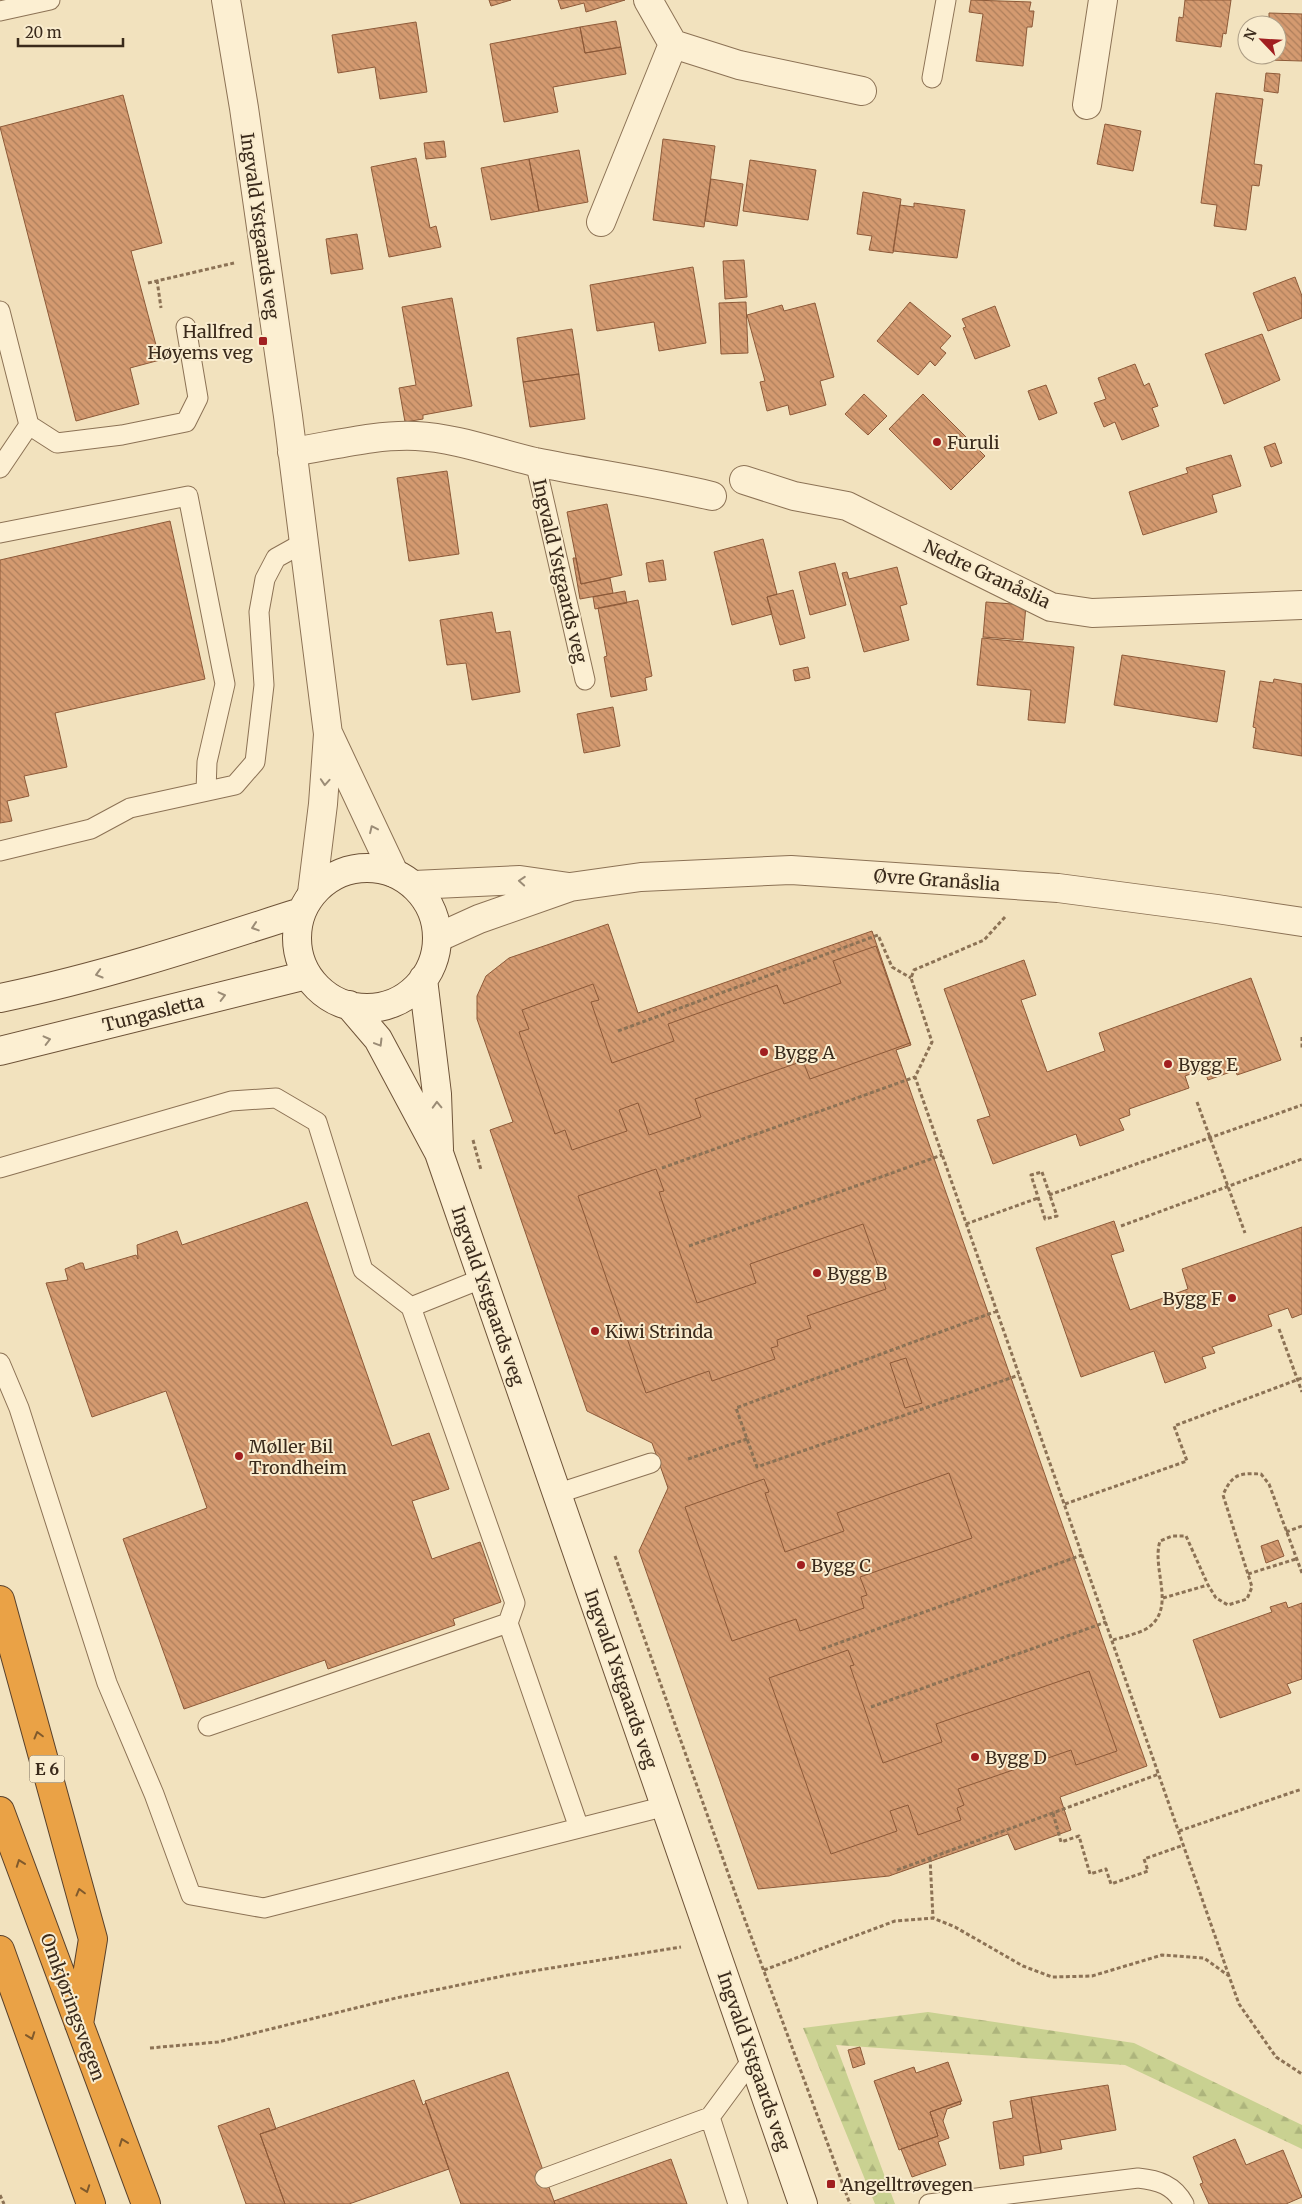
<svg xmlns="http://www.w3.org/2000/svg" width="1302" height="2204" font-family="Merriweather,serif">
	<defs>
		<pattern id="forest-firs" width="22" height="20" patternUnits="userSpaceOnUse" patternTransform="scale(1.25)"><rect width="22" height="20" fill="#c9d191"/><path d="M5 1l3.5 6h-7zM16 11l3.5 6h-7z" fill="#adb47c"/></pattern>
		<pattern id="building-back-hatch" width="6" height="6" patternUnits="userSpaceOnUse" patternTransform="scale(1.25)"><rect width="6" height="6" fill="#d49a70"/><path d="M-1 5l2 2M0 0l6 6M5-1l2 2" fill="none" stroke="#ad7e5b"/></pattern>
	</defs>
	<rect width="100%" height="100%" fill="#f2e2be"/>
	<!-- forest -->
	<path fill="url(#forest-firs)" d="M928,2012l206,31 168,82v24l-177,-84 -289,-20 59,159h-20l-72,-176z"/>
	<!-- building -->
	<path fill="url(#building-back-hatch)" stroke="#8d5a39" d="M489,0h22l-20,6z
		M558,0h67l-39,12 -2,-9 -23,6z
		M971,0l60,2 -2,9h5l-2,16h-5l-4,39 -47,-5 7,-47 -14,-2z
		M1185,0h46l-5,34 -3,-1 -2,14 -45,-6 3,-24 4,1z
		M1269,13l33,1v47l-34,-1v-5h9v-30h-8z
		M616,21l5,26 -36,6 -5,-26z
		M416,22l11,70 -47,7 -5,-32 -37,6 -6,-38z
		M580,27l5,26 36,-6 5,27 -73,13 5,25 -54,10 -14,-78z
		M1266,73l14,1 -2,19 -14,-2z
		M1216,93l47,6 -9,65 8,1 -3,21 -7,-1 -6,45 -32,-4 3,-21 -16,-2z
		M123,95l39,148 -31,8 29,109 -30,8 9,36 -63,17 -76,-294z
		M1105,124l36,7 -8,40 -36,-7z
		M663,139l52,7 -11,81 -51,-7z
		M444,141l2,16 -20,2 -2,-16z
		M579,150l9,52 -49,9 -10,-52z
		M416,158l14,70 6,-2 5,21 -52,10 -18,-90z
		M529,159l10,52 -48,9 -10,-52z
		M750,160l66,10 -8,50 -65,-9z
		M711,179l32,5 -6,42 -32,-5z
		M863,192l38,7 -8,54 -24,-3 3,-14 -15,-2z
		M914,203l51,7 -8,48 -64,-7 7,-46 14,2z
		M357,234l6,35 -32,5 -5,-35z
		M744,260l3,37 -22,2 -2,-38z
		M693,267l13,76 -47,8 -5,-29 -57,9 -7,-46z
		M1295,277l7,19v22l-34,13 -15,-38z
		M452,298l20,108 -49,9v4l-18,3 -6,-34 17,-3 -14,-78z
		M746,302l2,51 -27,1 -2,-51z
		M910,302l41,34 -11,12 6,5 -11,13 -5,-5 -12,14 -41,-34z
		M815,303l19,74 -14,4 6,24 -36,10 -2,-10 -21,6 -7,-29 5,-1 -18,-66 35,-10 2,6z
		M995,306l15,40 -35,13 -12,-31 3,-1 -4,-8z
		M572,329l7,45 -56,8 -6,-44z
		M1262,334l18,46 -56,24 -19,-50z
		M1135,364l9,22 5,-3 9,23 -6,2 7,18 -37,14 -7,-18 -11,5 -10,-24 12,-4 -8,-21z
		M579,374l6,45 -55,8 -7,-45z
		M1046,385l11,28 -18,7 -11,-29z
		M864,394l23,22 -19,19 -23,-21z
		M923,394l62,62 -34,34 -62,-61z
		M1275,443l7,20 -11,4 -7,-20z
		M1231,455l10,31 -29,9 5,17 -74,23 -14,-43 59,-19 -2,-5z
		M447,471l12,83 -50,7 -12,-83z
		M607,504l15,71 -41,9 -14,-72z
		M170,521l35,158 -150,34 12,54 -43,9 5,20 -22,5 5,20 -12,2v-263z
		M763,539l14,55 -10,3 5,17 -40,11 -18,-73z
		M573,558h3l5,26 29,-6 3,15 -33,6z
		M663,560l3,20 -17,2 -3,-19z
		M835,563l11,42 -36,10 -11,-43z
		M897,567l10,37 -7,2 9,34 -45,12 -22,-79 5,-1 2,7z
		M793,590l12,48 -25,7 -13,-48z
		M625,591l2,12 -32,6 -2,-12z
		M638,600l14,76 -7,2 2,12 -36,7 -7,-40 3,-1 -9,-48z
		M986,602l40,3 -3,35 -40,-3z
		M492,612l4,21 14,-2 10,61 -48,8 -6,-37 -19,2 -7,-45z
		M982,638l92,9 -9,76 -37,-3 3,-30 -54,-5z
		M1122,655l103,16 -8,51 -103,-17z
		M808,667l2,11 -15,3 -2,-11z
		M1274,679l28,5v72l-49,-8 3,-20 -3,-1 7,-46 13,2z
		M613,707l7,39 -36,7 -7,-39z
		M608,924l30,89 234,-82 39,114 -15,5 251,716 -87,31 11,33 -56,20 -7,-16 -119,42 -131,13 -119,-338 29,-63 -16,-45 -65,-32 -97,-281 23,-8 -36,-103v-23l9,-20 23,-18z
		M876,946l34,97 -100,36 -7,-18 -108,38 6,18 -52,18 -11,-32 -19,7 8,21 -55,19 -7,-20 -10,4 -36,-102 10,-3 -7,-19 71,-26 6,16 -8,2 21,61 62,-22 -6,-17 109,-39 7,19 57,-21 -8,-22z
		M1024,960l12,35 -15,5 26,72 58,-21 -6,-18 152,-55 30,82 -44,15 -1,-5 -28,10 -4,-11 -19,7 4,12 -60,21 1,6 -11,4 5,11 -44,16 -4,-12 -83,30 -16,-44 13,-4 -46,-127z
		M656,1169l8,22 -5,1 38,111 59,-20 -6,-19 113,-40 23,65 -79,27 4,12 -34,12 1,6 -7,2 4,11 -63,22 -3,-10 -63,22 -68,-197z
		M307,1202l85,244 37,-13 20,56 -37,12 20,58 48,-17 21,60 -48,17 2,6 -127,44 -3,-9 -141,49 -61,-170 84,-31 -41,-117 -74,26 -46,-134 22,-3 -3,-11 15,-6h3l2,7 51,-15 2,4 -1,-14 40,-14 5,14z
		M1114,1221l10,30 -13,4 19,55 58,-21 -6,-20 120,-42v87l-10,4 -4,-10 -20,7 4,11 -60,21 3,6 -13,4 4,11 -41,15 -11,-32 -73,26 -45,-129z
		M906,1358l16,45 -17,5 -15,-45z
		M949,1473l23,65 -112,39 7,18 -6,2 3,11 -64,23 -4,-12 -64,22 -47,-134 79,-28 5,13 -4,1 20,59 59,-21 -7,-18z
		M1278,1540l6,16 -18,7 -5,-17z
		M1286,1602l2,6 14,-5v76l-15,5 4,9 -71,25 -27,-78 79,-28 -2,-5z
		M848,1650l6,15 -4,1 33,97 59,-21 -6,-18 153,-53 28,80 -41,14 -5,-15 -113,39 6,16 -7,3 4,12 -43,15 -10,-30 -18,6 7,20 -66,23 -62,-176z
		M860,2047l5,17 -12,4 -5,-18z
		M948,2062l14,39 -32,11 8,24 -39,14 -25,-69 40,-14 2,6z
		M508,2072l47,132h-94l-36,-103z
		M414,2080l9,25 3,-2 23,66 -100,35h-64l-25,-70z
		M1108,2085l8,45 -56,10 2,9 -21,4 -10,-56z
		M1031,2097l10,56 -18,3 1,9 -24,4 -7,-47 20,-4 -3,-17z
		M960,2101l1,3 -14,5 -4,12 6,17 -11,4 8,23 -34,12 -11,-28 37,-13 -8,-24z
		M269,2108l7,21 -16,5 25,70h-39l-28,-78z
		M1235,2139l11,26 37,-15 19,47 -16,7h-77l-9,-20 3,-1 -10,-26z
		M671,2159l16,45h-132l-1,-3z"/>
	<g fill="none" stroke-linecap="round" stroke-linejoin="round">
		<!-- lane casing -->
		<g stroke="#8c7255" stroke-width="21">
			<path id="lane" d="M0,11l50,-11
				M932,78l14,-78
				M0,311l29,114 28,18 65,-8 64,-13 12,-24 -12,-71
				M535,461l50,219
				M0,468l29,-43
				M0,533l188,-37 37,188 -18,78 -1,29
				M0,851l91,-22 39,-21 105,-23 20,-23 9,-77 -5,-73 6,-33 11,-21 27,-15
				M0,1168l231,-67 45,-3 41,24 46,148 48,37 70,-28
				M0,1363l19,45 88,275 47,111 37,101 73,13 402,-102
				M556,1494l95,-31
				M508,1623l71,205
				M208,1726l300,-103 7,-20 -104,-296
				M710,2117l28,87
				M545,2178l165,-61 42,-57
				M929,2204l209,-26c20,2 36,7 46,26"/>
		</g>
		<!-- street casing -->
		<g stroke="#8c7255" stroke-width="30">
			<path id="street" d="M226,0l18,108 44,308 40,318 -5,70 -11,89
				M648,0l25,44 66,21 123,26
				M1087,105l16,-105
				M601,222l72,-178
				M292,452c40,-6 83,-18 124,-16 41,2 80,17 119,26 59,12 118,20 177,34
				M744,480l50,16 53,10 204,101 41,6 210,-8
				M329,735l65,138
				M414,885l106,-5 49,7
				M437,938l42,-19 91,-32 71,-10 150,-7 267,18 159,21 85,13"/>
		</g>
		<!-- secondary casing -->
		<g stroke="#6e5338" stroke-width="30">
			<path id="secondary" d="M297 938a70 70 0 1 1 140 0a70 70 0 1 1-140 0Z
				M423,979l14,115 2,55
				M0,998c102,-21 202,-54 301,-86
				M349,1005l29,34 61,114 364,1051
				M0,1051l307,-76"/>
		</g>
		<!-- highway casing -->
		<g stroke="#59402a" stroke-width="30">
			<path id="highway" d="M0,1600l93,339 -14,85
				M0,1811l146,393
				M0,1950l91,254"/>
		</g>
		<!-- path -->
		<path stroke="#8c7255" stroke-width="3" stroke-dasharray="4 2.5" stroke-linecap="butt" d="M157,280l4,28
			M148,283l86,-20
			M1005,917l-21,23 -70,30 -3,8 21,64 -17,35 314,899
			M618,1031l260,-96 14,32 19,11
			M1302,1037v12
			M1197,1102l48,131
			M473,1140l8,30
			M662,1168l253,-91
			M1042,1172l15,44 -12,3 -14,-44z
			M1049,1195l253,-90
			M966,1224l72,-26
			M1121,1226l181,-67
			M689,1246l253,-91
			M997,1311l-261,97 21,59 262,-92
			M1279,1329l23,63
			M688,1459l59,-20
			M1065,1504l122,-43 -13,-35 128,-48
			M1286,1532l16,-6
			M615,1556l123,345 112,303
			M1248,1574l48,-15
			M1163,1598l45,-13
			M1113,1640c10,-3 24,-6 33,-11 32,-20 5,-59 14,-88l12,-5h14l22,49 8,13 12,7 19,-6 5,-12 -29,-92c9,-21 16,-22 38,-21l8,10 33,89
			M822,1649l260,-94
			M871,1707l235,-85
			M1053,1813l8,29 18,-6 11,38 16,-5 5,15 37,-13 -4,-12 40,-14
			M1179,1831l123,-42
			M930,1858l3,60
			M897,1870l262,-96
			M764,1970l131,-49 38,-3 22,9 68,39 29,11 40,-1 70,-21 42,3 25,18 10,28 37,53 26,17
			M150,2048l68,-6 178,-44 112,-23 173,-28
			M0,2195l4,9"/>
		<!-- lane -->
		<use href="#lane" stroke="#fcefd2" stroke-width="19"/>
		<!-- street -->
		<use href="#street" stroke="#fcefd2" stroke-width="28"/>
		<!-- secondary -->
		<use href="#secondary" stroke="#fcefd2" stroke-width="28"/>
		<!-- highway -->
		<use href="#highway" stroke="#eaa246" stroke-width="28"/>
	</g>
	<!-- one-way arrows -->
	<defs><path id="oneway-chevron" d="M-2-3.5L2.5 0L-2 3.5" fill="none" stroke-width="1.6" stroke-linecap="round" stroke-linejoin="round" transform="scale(1.25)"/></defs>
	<g stroke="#9b8c76">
		<use href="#oneway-chevron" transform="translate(325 782) rotate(94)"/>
		<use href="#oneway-chevron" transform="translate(373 829) rotate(-115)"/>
		<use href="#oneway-chevron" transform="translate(522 881) rotate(-176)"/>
		<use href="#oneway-chevron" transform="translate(255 927) rotate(162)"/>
		<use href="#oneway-chevron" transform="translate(99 974) rotate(164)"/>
		<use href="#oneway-chevron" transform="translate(222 996) rotate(-14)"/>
		<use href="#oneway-chevron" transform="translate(47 1040) rotate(-14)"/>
		<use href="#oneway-chevron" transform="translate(379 1043) rotate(59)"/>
		<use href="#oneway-chevron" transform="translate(437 1105) rotate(-92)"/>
	</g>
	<g stroke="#805a2c">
		<use href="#oneway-chevron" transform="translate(38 1735) rotate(-105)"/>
		<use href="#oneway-chevron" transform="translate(20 1863) rotate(-110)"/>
		<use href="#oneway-chevron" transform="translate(80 1892) rotate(-105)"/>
		<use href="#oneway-chevron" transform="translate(31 2036) rotate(70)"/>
		<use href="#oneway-chevron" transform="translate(123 2142) rotate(-110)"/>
		<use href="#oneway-chevron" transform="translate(86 2189) rotate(70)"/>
	</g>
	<!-- markers -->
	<g fill="#a11f20" stroke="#f9ecce" stroke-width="2">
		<rect x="258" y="336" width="10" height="10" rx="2.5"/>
		<circle cx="937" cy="442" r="5"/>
		<circle cx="764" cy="1052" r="5"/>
		<circle cx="1168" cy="1064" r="5"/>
		<circle cx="817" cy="1273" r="5"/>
		<circle cx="1232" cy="1298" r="5"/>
		<circle cx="595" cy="1331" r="5"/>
		<circle cx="239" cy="1456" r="5"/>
		<circle cx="801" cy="1565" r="5"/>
		<circle cx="975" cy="1757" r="5"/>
		<rect x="826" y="2179" width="10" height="10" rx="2.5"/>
	</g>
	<g text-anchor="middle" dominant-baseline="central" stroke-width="4" stroke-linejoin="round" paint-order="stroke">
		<!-- shield labels -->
		<rect fill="#f9ecce" stroke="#736451" stroke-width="1" x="29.5" y="1755.5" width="35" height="27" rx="4"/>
		<g font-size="16" font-weight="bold" fill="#3a2a1b">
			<text x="47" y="1769">E 6</text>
		</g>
		<!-- street labels -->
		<g font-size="18" fill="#3a2a1b" stroke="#f9ecce">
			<text transform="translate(260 226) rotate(82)">Ingvald Ystgaards veg</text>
			<text transform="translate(560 571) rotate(77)">Ingvald Ystgaards veg</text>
			<text transform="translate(987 574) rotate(25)">Nedre Granåslia</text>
			<text transform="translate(937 880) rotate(4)">Øvre Granåslia</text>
			<text transform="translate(153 1013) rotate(-14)">Tungasletta</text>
			<text transform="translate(488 1296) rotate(71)">Ingvald Ystgaards veg</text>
			<text transform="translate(621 1679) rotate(71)">Ingvald Ystgaards veg</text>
			<text transform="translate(73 2007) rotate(70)">Omkjøringsvegen</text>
			<text transform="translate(754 2061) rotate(71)">Ingvald Ystgaards veg</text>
		</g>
		<!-- poi labels -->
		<g font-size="18" fill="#3a2a1b" stroke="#f9ecce" text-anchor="start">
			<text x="253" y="331" text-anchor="end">Hallfred<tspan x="253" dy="21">Høyems veg</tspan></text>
			<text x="947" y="442">Furuli</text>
			<text x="774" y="1052">Bygg A</text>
			<text x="1178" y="1064">Bygg E</text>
			<text x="827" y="1273">Bygg B</text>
			<text x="1222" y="1298" text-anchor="end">Bygg F</text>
			<text x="605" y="1331">Kiwi Strinda</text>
			<text x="249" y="1446">Møller Bil<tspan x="249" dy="21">Trondheim</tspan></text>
			<text x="811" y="1565">Bygg C</text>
			<text x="985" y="1757">Bygg D</text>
			<text x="841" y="2184">Angelltrøvegen</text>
		</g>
	</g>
	<!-- north arrow -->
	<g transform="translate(1262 40) rotate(295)"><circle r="24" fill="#f9ecce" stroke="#ad9e86"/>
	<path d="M0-4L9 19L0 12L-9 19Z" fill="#a11f20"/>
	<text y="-8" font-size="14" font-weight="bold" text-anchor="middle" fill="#3a2a1b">N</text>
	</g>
	<!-- scale -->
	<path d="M18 38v8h105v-8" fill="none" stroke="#3a2a1b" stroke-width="2.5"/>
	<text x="25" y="38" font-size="15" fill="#3a2a1b" stroke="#f9ecce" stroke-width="4" paint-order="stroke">20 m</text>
</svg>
